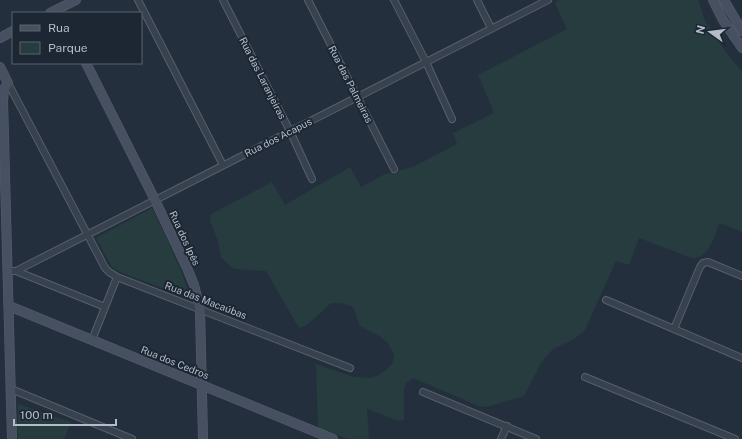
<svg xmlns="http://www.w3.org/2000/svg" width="742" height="439" font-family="'Public Sans',sans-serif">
	<rect width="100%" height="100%" fill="#242f3e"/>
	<!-- green -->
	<path fill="#263c3f" d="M559,0h139l7,21 23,34 14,16v161l-22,-9c-6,13 -10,35 -28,35l-53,-20 -10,27 -13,-4 -31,69 -11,9 -21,10 -12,14 -17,33 -34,10 -9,1 -68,-29 -7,5 -2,7v30l-5,1 -32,-12 2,30h-21l-30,-11 -2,-64 38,13 16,1 9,-3 8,-6 6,-7 1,-7 -6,-12 -7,-6 -21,-11 -7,-19 -12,-4h-10l-24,22 -8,3 -33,-57 -32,-2 -13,-11 -3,-17 -8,-20 1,-7 61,-32 13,23 65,-38 11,20 24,-13 28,-7 44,-23 -4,-11 41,-20 -16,-38 89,-46 -12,-26z
		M152,208c15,30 29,59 39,91l-71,-27 -9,-6 -15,-28z
		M18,404l53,18 -7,17h-46z"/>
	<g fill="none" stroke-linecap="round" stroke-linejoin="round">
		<!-- street casing -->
		<g stroke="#565f6c" stroke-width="8">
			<path id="street" d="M138,0l85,165
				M223,0l67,131 22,48
				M308,0l86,169
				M394,0l32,62 26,57
				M477,0l14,28
				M8,83l97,185 4,4 8,5 233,91
				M8,271h8l532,-271
				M16,271l89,36
				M606,300l136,58
				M674,329l26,-62 3,-4 5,-1 34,14
				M92,340l25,-63
				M585,377l150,62
				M11,389l121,50
				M423,392l113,47
				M501,439l6,-13"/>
		</g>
		<!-- secondary casing -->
		<g stroke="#565f6c" stroke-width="10">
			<path id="secondary" d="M713,0l10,20 19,28
				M724,0l18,31
				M50,13l26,-13
				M0,38l13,-7
				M86,63l69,137 32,68 7,17 6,24 3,130
				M0,67l8,16 -4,6 -1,12 9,338
				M9,306l324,133"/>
		</g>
		<!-- street -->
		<use href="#street" stroke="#38414e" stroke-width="6"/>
		<!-- secondary -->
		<use href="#secondary" stroke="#465061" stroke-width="9"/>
	</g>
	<g text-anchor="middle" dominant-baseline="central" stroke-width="4" stroke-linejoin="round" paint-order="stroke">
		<!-- street labels -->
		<g font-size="10" fill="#b4bcc9" stroke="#1d2633">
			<text transform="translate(263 78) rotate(63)">Rua das Laranjeiras</text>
			<text transform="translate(351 84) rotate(63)">Rua das Palmeiras</text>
			<text transform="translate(278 137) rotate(-27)">Rua dos Acapus</text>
			<text transform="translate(185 238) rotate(65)">Rua dos Ipês</text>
			<text transform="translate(206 300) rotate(21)">Rua das Macaúbas</text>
			<text transform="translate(175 362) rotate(22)">Rua dos Cedros</text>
		</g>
	</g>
	<!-- legend -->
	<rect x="12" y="12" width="130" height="52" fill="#1d2633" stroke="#59626f"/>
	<rect x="20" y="25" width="20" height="6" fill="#465061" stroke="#59626f"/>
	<text x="48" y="32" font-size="12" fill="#b4bcc9">Rua</text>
	<rect x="20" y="42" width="20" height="12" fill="#263c3f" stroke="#59626f"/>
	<text x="48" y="52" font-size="12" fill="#b4bcc9">Parque</text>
	<!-- north arrow -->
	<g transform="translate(710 32) rotate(284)" stroke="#1d2633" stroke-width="3" paint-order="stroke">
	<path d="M0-3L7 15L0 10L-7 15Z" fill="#b4bcc9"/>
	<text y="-6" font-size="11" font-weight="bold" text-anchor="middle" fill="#b4bcc9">N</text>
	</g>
	<!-- scale -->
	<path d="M14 419v6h102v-6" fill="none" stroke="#b4bcc9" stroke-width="2"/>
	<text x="20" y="419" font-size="12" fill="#b4bcc9" stroke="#1d2633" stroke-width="3" paint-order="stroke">100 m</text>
</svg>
